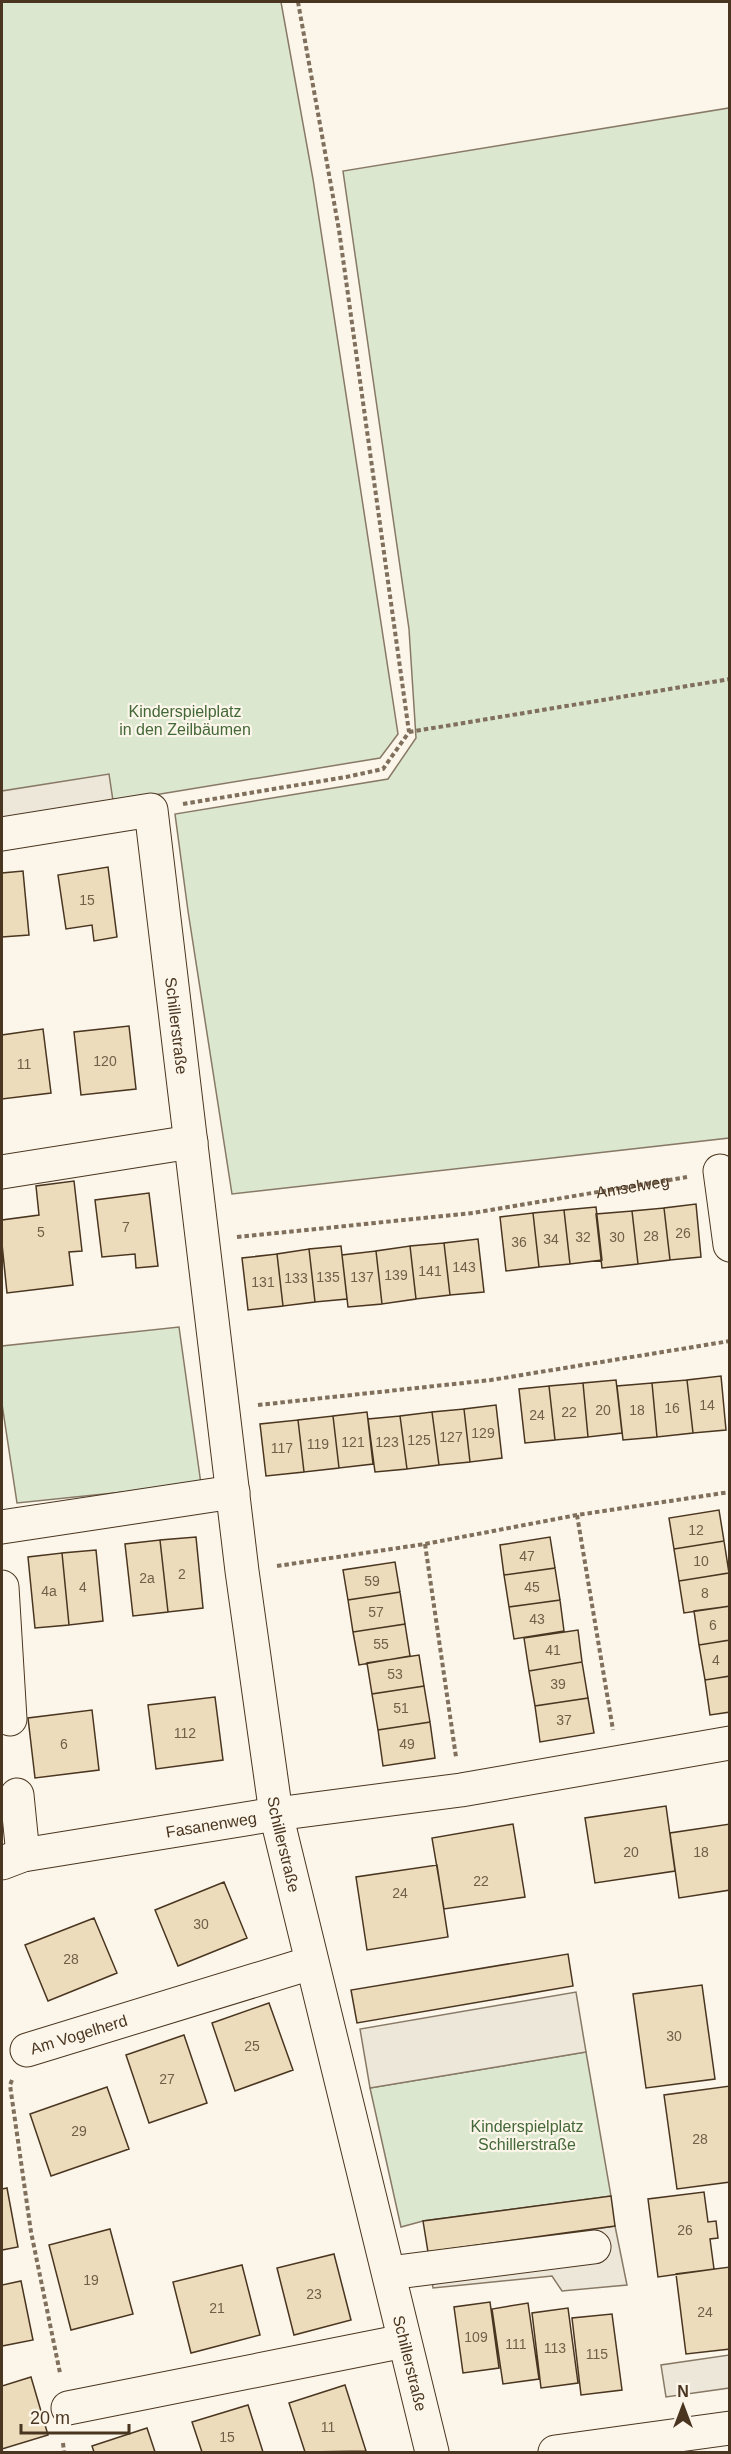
<svg xmlns="http://www.w3.org/2000/svg" width="731" height="2454" font-family="Arial,sans-serif">
	<rect width="100%" height="100%" fill="#fbf6e9"/>
	<!-- green -->
	<path fill="#dce7d0" stroke="#887966" stroke-width="1.5" d="M2,2h279l32,177 85,555 -18,24 -378,62z
		M729,108v1030l-497,56 -44,-283 -13,-97 213,-35 28,-41 -7,-109 -66,-458z
		M179,1327l22,157 -184,19 -15,-99v-58z
		M586,2052l25,144 -188,25 -22,6 -31,-139z"/>
	<!-- parking -->
	<path fill="#ede7d9" stroke="#887966" stroke-width="1.5" d="M109,774l4,27 -111,18v-28z
		M576,1992l10,60 -216,36 -10,-59z
		M615,2226l12,59 -65,6 -10,-15 -119,12 -5,-36z
		M729,2355v33l-63,9 -5,-32z"/>
	<!-- building -->
	<path fill="#ecdcbc" stroke="#4a3520" stroke-width="1.5" d="M108,867l9,70 -23,4 -2,-16 -26,4 -8,-54z
		M23,871l6,64 -27,2v-64z
		M129,1026l7,63 -55,6 -7,-63z
		M43,1029l8,64 -49,6v-64z
		M74,1181l8,70 -13,1 4,33 -66,8 -5,-49v-24l37,-5 -3,-29z
		M149,1193l9,73 -22,2 -1,-14 -33,3 -7,-57z
		M696,1204l5,53 -31,3 -6,-52z
		M596,1207l6,53 -32,4 -6,-54z
		M664,1208l6,52 -32,4 -6,-53z
		M564,1210l6,54 -31,3 -6,-54z
		M632,1211l6,53 -36,4 -6,-54z
		M533,1213l6,54 -33,4 -6,-54z
		M478,1239l6,53 -34,3 -6,-52z
		M444,1243l6,52 -34,4 -6,-53z
		M341,1246l6,53 -32,3 -6,-53z
		M410,1246l6,53 -34,5 -6,-53z
		M309,1249l6,53 -32,4 -6,-52z
		M376,1251l6,53 -34,3 -6,-52z
		M277,1254l6,52 -35,4 -6,-52z
		M721,1376l5,54 -33,3 -6,-53z
		M616,1380l6,53 -34,4 -5,-54z
		M687,1380l6,53 -36,4 -5,-54z
		M583,1383l5,54 -33,3 -6,-54z
		M652,1383l5,54 -34,3 -6,-54z
		M549,1386l6,54 -30,3 -6,-54z
		M496,1405l6,53 -32,4 -6,-53z
		M464,1409l6,53 -31,3 -7,-53z
		M367,1412l6,52 -34,4 -6,-52z
		M432,1412l7,53 -32,4 -7,-53z
		M333,1416l6,52 -35,4 -6,-52z
		M400,1416l7,53 -32,3 -7,-53z
		M298,1420l6,52 -38,4 -6,-52z
		M719,1510l5,31 -50,8 -5,-31z
		M196,1537l7,71 -35,4 -8,-72z
		M550,1537l5,31 -51,7 -4,-30z
		M160,1540l8,72 -35,4 -8,-72z
		M724,1541l5,32 -50,8 -5,-32z
		M96,1550l7,71 -34,4 -7,-72z
		M62,1553l7,72 -34,3 -7,-71z
		M395,1562l5,30 -52,8 -5,-30z
		M555,1568l5,32 -51,7 -5,-32z
		M729,1573l1,33 -46,7 -5,-32z
		M400,1592l5,32 -52,8 -5,-32z
		M560,1600l4,31 -50,8 -5,-32z
		M730,1606v34l-31,5 -5,-34z
		M405,1624l5,32 -51,9 -6,-33z
		M578,1630l4,32 -53,9 -5,-33z
		M730,1640v36l-25,4 -6,-35z
		M419,1655l5,31 -52,8 -5,-31z
		M582,1662l6,36 -53,8 -6,-35z
		M730,1676v36l-20,3 -5,-35z
		M424,1686l6,36 -52,8 -6,-36z
		M215,1697l8,63 -67,9 -8,-64z
		M588,1698l6,35 -54,9 -5,-36z
		M92,1710l7,60 -64,8 -7,-60z
		M430,1722l5,36 -52,8 -5,-36z
		M666,1806l9,65 -80,12 -10,-65z
		M513,1824l12,73 -81,12 -12,-71z
		M730,1824v66l-51,8 -9,-65z
		M437,1865l11,72 -81,13 -11,-73z
		M224,1882l23,56 -69,28 -23,-56z
		M94,1918l23,55 -69,28 -23,-56z
		M568,1954l5,32 -216,37 -6,-33z
		M702,1985l13,94 -69,9 -13,-94z
		M269,2003l24,67 -58,21 -23,-68z
		M184,2035l23,68 -58,20 -23,-68z
		M730,2086v96l-53,7 -13,-94z
		M107,2087l22,62 -78,27 -21,-62z
		M7,2188l11,59 -16,3v-61z
		M704,2192l4,30 8,-1 2,17 -8,1 4,30 -56,8 -10,-78z
		M611,2196l4,30 -187,26 -5,-31z
		M110,2229l23,85 -62,16 -22,-85z
		M334,2254l17,66 -57,15 -17,-67z
		M242,2265l18,70 -69,18 -18,-71z
		M730,2267v82l-44,5 -10,-80z
		M21,2281l12,59 -31,6v-61z
		M490,2302l9,66 -36,5 -9,-66z
		M528,2303l11,76 -36,5 -11,-75z
		M568,2308l10,75 -37,5 -9,-75z
		M612,2314l10,76 -41,5 -9,-77z
		M31,2377l17,58 -46,14v-63z
		M345,2385l21,66 -61,1 -16,-49z
		M248,2405l15,47h-61l-10,-30z
		M147,2428l8,24h-61l-2,-6z"/>
	<g fill="none" stroke-linecap="round" stroke-linejoin="round">
		<!-- minor casing -->
		<g stroke="#4a3520" stroke-width="35">
			<g id="minor">
				<path id="s2" d="M2,834l149,-24 91,761 34,243 156,638"/>
				<path d="M720,1171l10,74"/>
				<path d="M2,1172l189,-30"/>
				<path d="M2,1527l231,-35"/>
				<path d="M2,1587l8,132"/>
				<path d="M17,1795l6,60"/>
				<path id="s3" d="M2,1863l21,-8 253,-41 185,-24 269,-47"/>
				<path id="s4" d="M27,2050l284,-87"/>
				<path d="M389,2273l205,-26"/>
				<path d="M68,2408l336,-67"/>
				<path d="M555,2452l175,-24"/>
			</g>
		</g>
		<!-- path -->
		<g stroke="#7f6f5c" stroke-width="4" stroke-dasharray="4.5 3" stroke-linecap="butt">
			<path d="M409,732l321,-53"/>
			<path d="M183,804l163,-27 37,-8 26,-37 -70,-502 -41,-228"/>
			<path id="s1" d="M237,1237l236,-24 214,-36"/>
			<path d="M258,1405l233,-25 239,-39"/>
			<path d="M577,1515l36,215"/>
			<path d="M425,1544l31,213"/>
			<path d="M277,1566l148,-22 152,-29 153,-23"/>
			<path d="M12,2080l-2,5 21,147 29,141"/>
			<path d="M63,2443l1,9"/>
		</g>
		<!-- minor -->
		<use href="#minor" stroke="#fbf6e9" stroke-width="33"/>
	</g>
	<g text-anchor="middle" dominant-baseline="central" stroke-width="4.5" stroke-linejoin="round" paint-order="stroke">
		<!-- number labels -->
		<g font-size="14" fill="#725f47">
			<text x="87" y="900">15</text>
			<text x="105" y="1061">120</text>
			<text x="24" y="1064">11</text>
			<text x="126" y="1227">7</text>
			<text x="41" y="1232">5</text>
			<text x="683" y="1233">26</text>
			<text x="651" y="1236">28</text>
			<text x="583" y="1237">32</text>
			<text x="617" y="1237">30</text>
			<text x="551" y="1239">34</text>
			<text x="519" y="1242">36</text>
			<text x="464" y="1267">143</text>
			<text x="430" y="1271">141</text>
			<text x="396" y="1275">139</text>
			<text x="328" y="1277">135</text>
			<text x="362" y="1277">137</text>
			<text x="296" y="1278">133</text>
			<text x="263" y="1282">131</text>
			<text x="707" y="1405">14</text>
			<text x="672" y="1408">16</text>
			<text x="603" y="1410">20</text>
			<text x="637" y="1410">18</text>
			<text x="569" y="1412">22</text>
			<text x="537" y="1415">24</text>
			<text x="483" y="1433">129</text>
			<text x="451" y="1437">127</text>
			<text x="419" y="1440">125</text>
			<text x="353" y="1442">121</text>
			<text x="387" y="1442">123</text>
			<text x="318" y="1444">119</text>
			<text x="282" y="1448">117</text>
			<text x="696" y="1530">12</text>
			<text x="527" y="1556">47</text>
			<text x="701" y="1561">10</text>
			<text x="182" y="1574">2</text>
			<text x="147" y="1578">2a</text>
			<text x="372" y="1581">59</text>
			<text x="83" y="1587">4</text>
			<text x="532" y="1587">45</text>
			<text x="49" y="1591">4a</text>
			<text x="705" y="1593">8</text>
			<text x="376" y="1612">57</text>
			<text x="537" y="1619">43</text>
			<text x="713" y="1625">6</text>
			<text x="381" y="1644">55</text>
			<text x="553" y="1650">41</text>
			<text x="716" y="1660">4</text>
			<text x="395" y="1674">53</text>
			<text x="558" y="1684">39</text>
			<text x="401" y="1708">51</text>
			<text x="564" y="1720">37</text>
			<text x="185" y="1733">112</text>
			<text x="64" y="1744">6</text>
			<text x="407" y="1744">49</text>
			<text x="631" y="1852">20</text>
			<text x="701" y="1852">18</text>
			<text x="481" y="1881">22</text>
			<text x="400" y="1893">24</text>
			<text x="201" y="1924">30</text>
			<text x="71" y="1959">28</text>
			<text x="674" y="2036">30</text>
			<text x="252" y="2046">25</text>
			<text x="167" y="2079">27</text>
			<text x="79" y="2131">29</text>
			<text x="700" y="2139">28</text>
			<text x="685" y="2230">26</text>
			<text x="91" y="2280">19</text>
			<text x="314" y="2294">23</text>
			<text x="217" y="2308">21</text>
			<text x="705" y="2312">24</text>
			<text x="476" y="2337">109</text>
			<text x="516" y="2344">111</text>
			<text x="555" y="2348">113</text>
			<text x="597" y="2354">115</text>
			<text x="328" y="2427">11</text>
			<text x="227" y="2437">15</text>
		</g>
		<!-- park labels -->
		<g font-size="16" fill="#436837" stroke="#fbf6e9">
			<text x="185" y="711">Kinderspielplatz<tspan x="185" dy="18">in den Zeilbäumen</tspan></text>
			<text x="527" y="2126">Kinderspielplatz<tspan x="527" dy="18">Schillerstraße</tspan></text>
		</g>
		<!-- street labels -->
		<g font-size="16" fill="#4a3520" stroke="#fbf6e9">
			<text stroke="none"><textPath href="#s2" startOffset="368">Schillerstraße</textPath></text>
			<text stroke="none"><textPath href="#s1" startOffset="399">Amselweg</textPath></text>
			<text stroke="none"><textPath href="#s3" startOffset="213">Fasanenweg</textPath></text>
			<text stroke="none"><textPath href="#s2" startOffset="1194">Schillerstraße</textPath></text>
			<text stroke="none"><textPath href="#s4" startOffset="54">Am Vogelherd</textPath></text>
			<text stroke="none"><textPath href="#s2" startOffset="1728">Schillerstraße</textPath></text>
		</g>
	</g>
	<!-- border -->
	<rect width="731" height="2454" fill="none" stroke="#4a3520" stroke-width="6"/>
	<!-- north arrow -->
	<g transform="translate(683 2406)" stroke="#fbf6e9" stroke-width="4.5" paint-order="stroke">
	<path d="M0-4.5L10 22L0 15L-10 22Z" fill="#4a3520"/>
	<text y="-9" font-size="16" font-weight="bold" text-anchor="middle" fill="#4a3520">N</text>
	</g>
	<!-- scale -->
	<path d="M21 2424v9h108v-9" fill="none" stroke="#4a3520" stroke-width="3"/>
	<text x="30" y="2424" font-size="18" fill="#4a3520" stroke="#fbf6e9" stroke-width="4.5" paint-order="stroke">20 m</text>
</svg>
